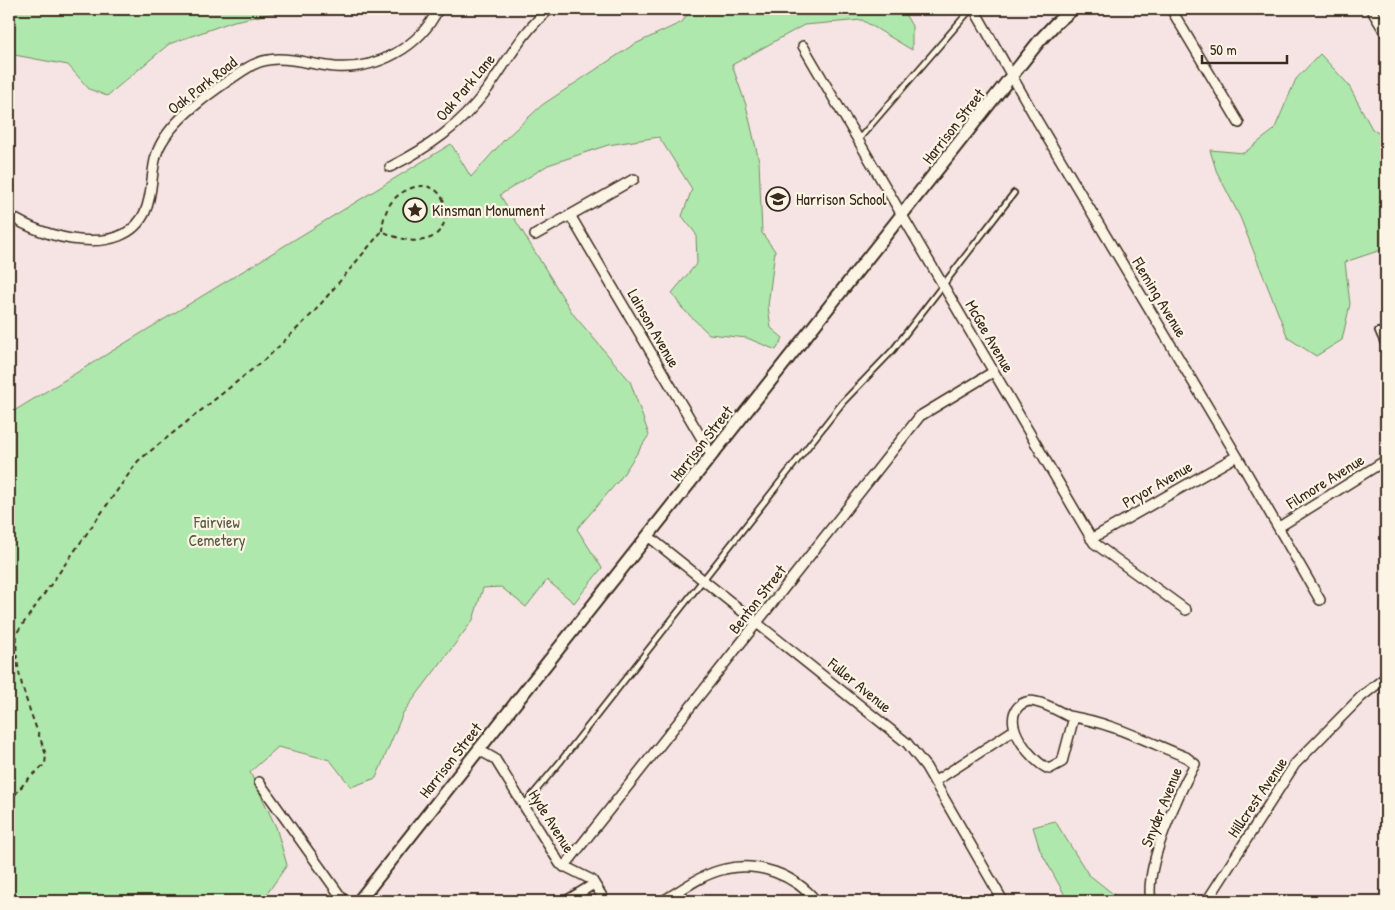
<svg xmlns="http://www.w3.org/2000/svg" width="1395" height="910" font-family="'Patrick Hand',sans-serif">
	<rect width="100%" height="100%" fill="#f6e4e4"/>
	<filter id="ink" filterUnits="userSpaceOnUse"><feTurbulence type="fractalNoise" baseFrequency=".02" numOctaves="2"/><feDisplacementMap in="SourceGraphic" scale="10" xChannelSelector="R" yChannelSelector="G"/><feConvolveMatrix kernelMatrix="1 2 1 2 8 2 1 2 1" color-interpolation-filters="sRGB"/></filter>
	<g filter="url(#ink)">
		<!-- green -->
		<path fill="#afe8ac" stroke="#758965" d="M9,9h286l-61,12 -65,23 -62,52 -18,-7 -21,-24 -59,-11z
			M316,9h67l-5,5z
			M691,9h211l10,17v24l-50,-30 -58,5 -72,40 14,40 13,56 3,72 13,18 -7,55 3,22 12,10 -7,12 -29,-12 -38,-4 -27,-26 -10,-15 25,-30 -1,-29 -14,-18 10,-27 -33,-52 -51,8 -60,20 -48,30 73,119 57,67 19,54 -29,44 -43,50 25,39 -28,35 -27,-23 -21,27 -25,-20 -18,1 -10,32 -70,93 -27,65 -25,9 -21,-27 -52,-13 -28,25 26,55 11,38 -25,36h-253v-487l442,-270 20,33 33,-37 38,-35 91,-60 49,-23z
			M1320,54l28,30 24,45 14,9v112l-2,-1 -39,13 5,42 -8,36 -26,16 -28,-18 -48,-121 -24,-47 -6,-20 34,3 30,-23 22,-51z
			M1055,821l33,53 34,27h-54l-28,-51 -7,-23z"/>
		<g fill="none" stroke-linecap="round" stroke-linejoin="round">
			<!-- service casing -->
			<g stroke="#3b2a1e" stroke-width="8">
				<path id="service" d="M858,140l113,-131
					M1378,331l8,18
					M524,805l36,-43 283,-360 50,-52 121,-157"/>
			</g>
			<!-- minor casing -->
			<g stroke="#3b2a1e" stroke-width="12">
				<path id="minor" d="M974,9l64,113 199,334 83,144
					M1171,9l68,114
					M1371,9l15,25
					M803,46l291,497 92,67
					M390,167c38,-19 70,-41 96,-76 20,-27 37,-61 64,-82
					M9,215c33,23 114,45 136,-3 10,-22 4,-49 17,-70 16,-28 55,-54 82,-72 30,-21 59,-6 91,-3 42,3 85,-20 103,-58
					M570,215l142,241
					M535,235l99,-56
					M1279,527l107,-67
					M648,536l259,207 19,24 77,134
					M1091,539l146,-83
					M1074,717l-12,45 -13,7c-17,-7 -47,-44 -31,-62 5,-5 12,-7 18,-5 11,2 22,9 32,14 42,6 80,26 118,41l9,7c-17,30 -51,103 -44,137
					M479,750l16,9 65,105 32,16 13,21
					M259,782l85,119
					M934,782l80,-52
					M564,867l356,-451 73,-44
					M566,901l28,-17
					M663,901c20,-12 39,-27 62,-32 33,-8 70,6 91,32
					M1207,901l88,-137 66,-67 25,-20"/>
			</g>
			<!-- tertiary casing -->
			<g stroke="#3b2a1e" stroke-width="15">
				<path id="tertiary" d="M359,901l681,-861 15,-16 18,-15"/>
			</g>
			<!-- path -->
			<path stroke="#3b2a1e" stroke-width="2" stroke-dasharray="5 4" stroke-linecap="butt" d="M9,631h9
				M9,649l6,-7
				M9,802l18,-22 18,-16 1,-9c-12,-36 -36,-86 -28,-124l120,-170 131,-105 45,-44 68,-81c85,43 78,-72 21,-39 -14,8 -20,23 -21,39"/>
			<!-- service -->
			<use href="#service" stroke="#fcf5e5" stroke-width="4.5"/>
			<!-- minor -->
			<use href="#minor" stroke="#fcf5e5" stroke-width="9"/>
			<!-- tertiary -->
			<use href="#tertiary" stroke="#fcf5e5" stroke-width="11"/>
		</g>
	</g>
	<!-- icons -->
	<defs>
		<g id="school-ring" transform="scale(1.25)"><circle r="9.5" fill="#fcf5e5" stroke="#3b2a1e" stroke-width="1.5"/><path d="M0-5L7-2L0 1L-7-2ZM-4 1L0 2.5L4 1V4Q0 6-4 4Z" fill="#3b2a1e"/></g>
		<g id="sight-ring" transform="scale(1.25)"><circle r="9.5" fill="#fcf5e5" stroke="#3b2a1e" stroke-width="1.5"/><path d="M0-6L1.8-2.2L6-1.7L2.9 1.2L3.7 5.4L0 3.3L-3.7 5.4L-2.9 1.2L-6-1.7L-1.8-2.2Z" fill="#3b2a1e"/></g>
	</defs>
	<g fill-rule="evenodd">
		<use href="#school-ring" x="778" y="199"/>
		<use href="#sight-ring" x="415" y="210"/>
	</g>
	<g text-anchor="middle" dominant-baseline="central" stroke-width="4.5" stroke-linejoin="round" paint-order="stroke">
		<!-- street labels -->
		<g font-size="16" fill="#3b2a1e" stroke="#fcf5e5">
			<text transform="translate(202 85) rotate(-38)">Oak Park Road</text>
			<text transform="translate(465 87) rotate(-50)">Oak Park Lane</text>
			<text transform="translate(953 126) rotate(-52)">Harrison Street</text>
			<text transform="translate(1160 297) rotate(59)">Fleming Avenue</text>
			<text transform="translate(654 328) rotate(60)">Lainson Avenue</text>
			<text transform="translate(990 336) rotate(60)">McGee Avenue</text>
			<text transform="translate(701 443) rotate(-52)">Harrison Street</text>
			<text transform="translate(1325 481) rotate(-32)">Filmore Avenue</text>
			<text transform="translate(1157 484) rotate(-30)">Pryor Avenue</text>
			<text transform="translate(757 599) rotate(-52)">Benton Street</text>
			<text transform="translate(860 685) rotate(39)">Fuller Avenue</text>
			<text transform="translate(450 760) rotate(-52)">Harrison Street</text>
			<text transform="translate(1257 797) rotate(-56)">Hillcrest Avenue</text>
			<text transform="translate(1161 807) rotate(-68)">Snyder Avenue</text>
			<text transform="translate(552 821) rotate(58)">Hyde Avenue</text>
		</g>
		<!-- poi labels -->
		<g font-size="16" fill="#3b2a1e" stroke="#fcf5e5" text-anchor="start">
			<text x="796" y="199">Harrison School</text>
			<text x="432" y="210">Kinsman Monument</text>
		</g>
		<!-- park labels -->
		<g font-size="16" fill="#585a42" stroke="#fcf5e5">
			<text x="217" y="522">Fairview<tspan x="217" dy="18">Cemetery</tspan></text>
		</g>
	</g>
	<!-- margin -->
	<rect width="1395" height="910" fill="none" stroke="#fcf5e5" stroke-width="30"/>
	<rect x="15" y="15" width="1365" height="880" fill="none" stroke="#3b2a1e" stroke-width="2" filter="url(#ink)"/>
	<!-- scale -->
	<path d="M1202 55v8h85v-8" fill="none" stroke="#3b2a1e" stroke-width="2.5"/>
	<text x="1210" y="55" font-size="15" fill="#3b2a1e" stroke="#fcf5e5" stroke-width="4" paint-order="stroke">50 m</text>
</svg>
